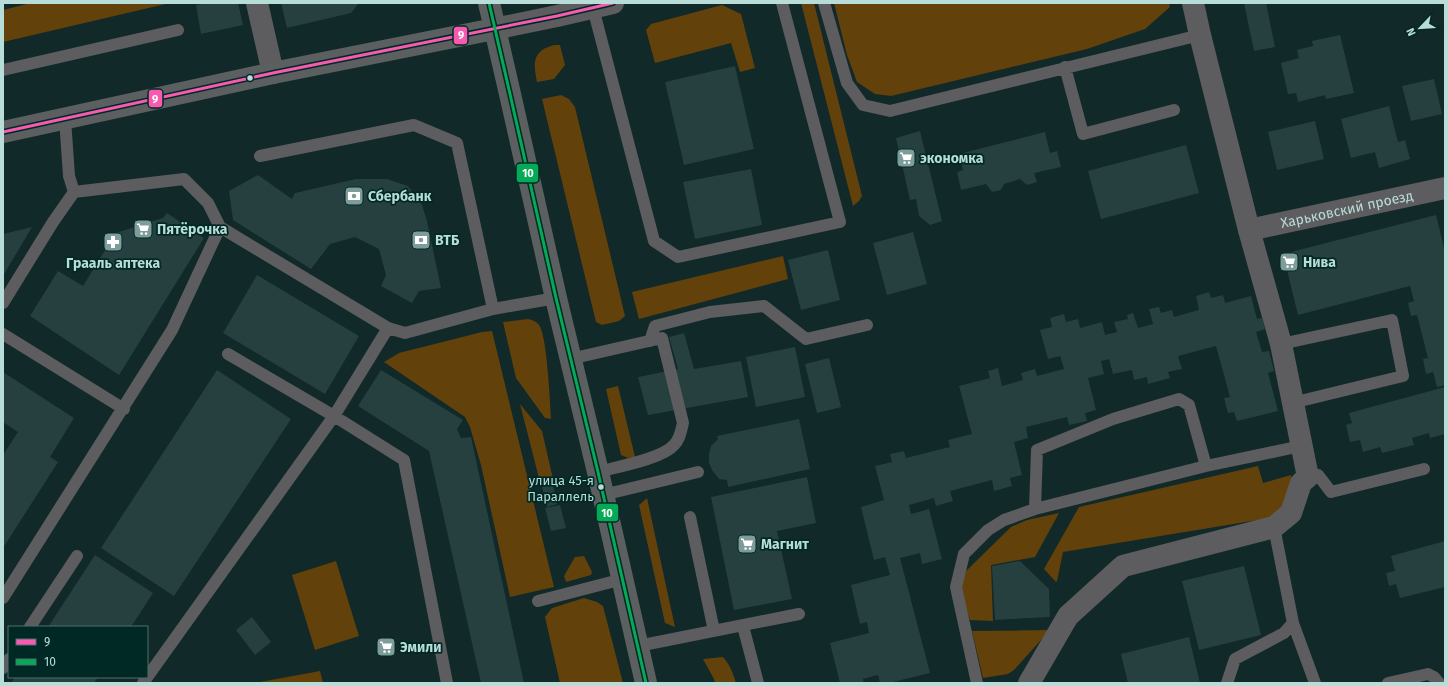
<svg xmlns="http://www.w3.org/2000/svg" width="1448" height="686" font-family="'Fira Sans',sans-serif">
	<rect width="100%" height="100%" fill="#112928"/>
	<!-- green -->
	<path fill="#63410b" d="M31,3h139l-167,39v-32z
		M801,3h13l48,193 -3,5 -6,5z
		M834,3h335l1,4 -25,22 -58,20 -196,47 -16,-2 -18,-12 -10,-27z
		M722,5l19,9 14,54 -15,4 -9,-29 -76,20 -9,-33 5,-6z
		M554,45h6l5,20 -11,14 -17,3c-4,-19 -5,-31 17,-37z
		M561,95l8,4 6,8 50,209 -6,5 -17,4 -6,-3 -54,-223z
		M783,256l5,23 -149,40 -7,-27z
		M528,319c4,1 8,2 11,6 8,10 11,77 12,94l-6,-1 -29,-40 -13,-56z
		M492,331l62,256 -44,10 -29,-132 -11,-38 -5,-10 -81,-55 15,-9 83,-21z
		M618,386l17,71 -7,1 -7,-3 -15,-66z
		M520,404l22,27 11,48 -13,3z
		M1258,466l5,17 28,-8 2,12 -13,25 -10,6 -207,34 -6,29 -1,1 -12,-13 35,-62z
		M647,498l28,129 -10,-4 -26,-118z
		M1059,513l-24,44 -44,8 2,56 -23,-1 -10,-32 6,-17 45,-44 16,-7z
		M584,556l8,16 -1,3 -25,7 -2,-6 11,-19z
		M336,561l23,75 -44,14 -23,-75z
		M584,598l13,4 6,4 20,77h-63l-15,-66 7,-9z
		M1050,630l-36,40 -6,4 -25,4 -11,-47z
		M723,657c7,8 10,16 13,26h-21l-1,-4 -11,-20z
		M320,671l3,12h-68z"/>
	<!-- building -->
	<path fill="#25403f" d="M206,3h32l5,22 -42,9 -5,-29z
		M281,3h78l-8,10 -64,15z
		M1244,3h22l9,44 -21,4z
		M1340,35l14,58 -28,6 -1,-4 -27,7 -2,-9 -8,1 -7,-31 18,-5 -2,-8 16,-4 -1,-5z
		M735,66l19,83 -70,16 -19,-83z
		M1434,79l8,35 -31,7 -9,-35z
		M1389,106l9,36 7,-2 5,19 -31,9 -4,-16 -24,6 -10,-39z
		M1315,121l9,38 -47,11 -9,-38z
		M920,131l22,90 -12,4 -11,-9 -3,-17 -6,1 -14,-62z
		M1045,132l5,21 7,-2 4,16 -27,6 3,9 -10,3 -7,-6 -16,5 -3,6 -9,2 -6,-8 -25,6 -4,-18 6,-2 -4,-16z
		M1186,145l13,48 -98,26 -13,-48z
		M751,169l11,56 -67,14 -12,-57z
		M258,175l34,24 3,-6 61,-14h31l21,7 14,19 5,16 14,67 -22,3 -7,12 -31,-17 5,-11 -7,-26 -24,-12 -25,7 -19,25 -78,-49 -4,-29z
		M167,213l37,25 -85,137 -89,-59 28,-45 25,15 24,-39 -4,-10 60,-19z
		M1436,215l9,37v133l-8,2 -4,-15 -7,2 -3,-15 5,-1 -11,-43 -6,1 -3,-13 6,-2 -4,-15 -112,29 -15,-61z
		M32,227l-29,49v-42z
		M913,232l14,52 -40,11 -14,-52z
		M828,250l12,50 -39,10 -13,-50z
		M257,275l102,61 -34,58 -102,-61z
		M1209,292l2,6 12,-3 2,8 26,-7 6,23 5,-1 3,11 -9,3 6,20 7,-1 5,20 -6,2 10,38 -41,10 -3,-9 -6,1 -4,-15 6,-1 -14,-51 -38,10 4,13 -14,3 2,6 -22,6 -1,-7 -13,3 -2,-10 -19,4 -4,-15 -8,2 3,13 -16,4 8,32 -11,3 2,8 -18,4 -2,-8 -41,10 2,11 -14,4 8,33 -12,3 2,8 -18,5 -2,-11 -42,11 3,10 -17,5 -2,-8 -25,7 2,9 18,-5 13,50 -20,5 -2,-11 -20,5 30,115 -41,10h-9l-2,-8 -15,4 1,4h-24l-10,-40 39,-10 -2,-11 -7,2 -9,-39 39,-10 -5,-18 -11,3 -13,-53 23,-7 -9,-34 17,-4 -2,-8 14,-3 2,7 44,-11 -2,-7 24,-6 -13,-48 31,-8 -2,-7 10,-3 4,18 21,-6 -2,-7 14,-4 2,7 27,-7 -4,-13 -12,3 -8,-29 12,-3 -2,-9 14,-4 2,8 12,-3 2,9 22,-6 3,13 12,-3 -3,-10 14,-3 -1,-4 6,-2 5,15 15,-4 -4,-15 10,-2 2,6 11,-3 2,7 25,-7 -3,-14z
		M684,333l10,36 47,-8 7,36 -100,18 -10,-38 40,-8 -9,-32z
		M795,347l10,50 -49,10 -10,-50z
		M829,358l12,49 -24,6 -12,-49z
		M217,370l74,49 -117,177 -73,-48z
		M381,370l82,50 -6,9 4,9 10,-1 53,246h-43l-52,-232 -71,-45z
		M3,372l71,46 -24,39 8,5 -55,86v-93l15,-23 -15,-10z
		M1445,387v47l-15,4 -1,-5 -17,5 2,7 -32,8 -2,-6 -17,5 -3,-12 -10,2 -4,-17 6,-2 -3,-10z
		M799,419l11,50 -82,18 -1,-7 -8,-1 -7,-9 -3,-7v-9l2,-8 7,-7 -1,-3z
		M807,477l9,46 -39,8 15,68 -58,11 -23,-113z
		M553,485l4,19 -10,3 -5,-20z
		M560,505l6,23 -15,3 -6,-23z
		M1445,541v46l-45,11 -4,-14 -7,2 -3,-13 9,-2 -4,-15z
		M95,555l58,38 -22,34h-83z
		M1020,561l29,28 1,28 -55,3 -3,-54z
		M1244,566l17,69 -62,15 -17,-69z
		M252,617l19,25 -16,13 -19,-25z
		M1189,637l11,46h-72l-7,-29z
		M15,677h83l-4,6h-83z"/>
	<g fill="none" stroke-linecap="round" stroke-linejoin="round">
		<!-- lane -->
		<path stroke="#5d5c5e" stroke-width="12" d="M824,3l23,80 16,22 27,6 310,-76
			M593,8l61,233 24,16 162,-35 -58,-219
			M1065,67l18,67 91,-24
			M3,70l175,-40
			M65,119l4,57 5,16
			M260,156l154,-31 43,18 36,166 63,-11
			M220,227l168,101 -54,88 -106,-62
			M3,303l50,-81 21,-30 110,-13 24,24 12,24 -48,103 -169,268
			M388,328l17,5 88,-24
			M3,334l121,75
			M650,341l5,-15 55,-14 54,-6 42,33 61,-14
			M1281,344l111,-24 11,56 -111,27
			M570,359l92,-21 21,85c-2,8 -3,16 -9,22 -12,14 -58,22 -76,27
			M1308,477l10,-2 13,17 93,-23
			M603,495l95,-23
			M1035,509l171,-43
			M690,517l24,114
			M538,601l85,-22
			M1293,623l22,60
			M743,626l15,57
			M30,627l47,-71
			M638,646l161,-32
			M3,668l6,-9
			M143,683l191,-267 70,44 43,223
			M977,683l-21,-96 8,-33 24,-24 16,-10 31,-11 2,-59 76,-31 66,-20 10,6 17,61 95,-20
			M1227,683l8,-24 49,-26 9,-10 -19,-96
			M1388,683l40,-9 6,3 5,6"/>
		<!-- street -->
		<g stroke="#5d5c5e" stroke-width="22">
			<path d="M257,3l16,70"/>
			<path d="M494,29l63,-13 56,-13"/>
			<path id="s1" d="M1249,230l196,-42"/>
			<path d="M1029,683l39,-67 55,-50 151,-39 17,-14 10,-30 7,-6 -27,-133 -32,-114 -49,-195 -7,-32"/>
		</g>
		<!-- secondary -->
		<path stroke="#5c5f5f" stroke-width="22" d="M489,3l21,91 46,204 42,174 48,211
			M3,132l270,-59 221,-44"/>
		<!-- bus-1 casing -->
		<g stroke="#002926" stroke-width="6">
			<path id="bus-1" d="M3,132l270,-59 284,-57 56,-13"/>
		</g>
		<!-- bus-2 casing -->
		<g stroke="#002926" stroke-width="6">
			<path id="bus-2" d="M489,3l21,91 46,204 42,174 48,211"/>
		</g>
		<!-- bus-1 -->
		<use href="#bus-1" stroke="#f75aaf" stroke-width="3"/>
		<!-- bus-2 -->
		<use href="#bus-2" stroke="#06aa56" stroke-width="3"/>
	</g>
	<!-- icons -->
	<defs>
		<g id="supermarket-square" transform="scale(1)"><rect x="-9" y="-9" width="18" height="18" rx="4" fill="#7e9d9a" stroke="#002926"/><path d="M-6-5.5h2.5l.6 2H6L4.5 2H-2.5L-4.4-4H-6ZM-1.5 3.2a1.3 1.3 0 1 0 .1 0ZM3 3.2a1.3 1.3 0 1 0 .1 0Z" fill="#fff"/></g>
		<g id="bank-square" transform="scale(1)"><rect x="-9" y="-9" width="18" height="18" rx="4" fill="#7e9d9a" stroke="#002926"/><path d="M-6-4H6V4H-6ZM0-2.3a2.3 2.3 0 1 0 0 4.6a2.3 2.3 0 1 0 0-4.6Z" fill="#fff"/></g>
		<g id="pharmacy-square" transform="scale(1)"><rect x="-9" y="-9" width="18" height="18" rx="4" fill="#7e9d9a" stroke="#002926"/><path d="M-2-6h4v4h4v4h-4v4h-4v-4h-4v-4h4Z" fill="#fff"/></g>
	</defs>
	<g fill-rule="evenodd">
		<use href="#supermarket-square" x="906" y="158"/>
		<use href="#bank-square" x="354" y="196"/>
		<use href="#supermarket-square" x="143" y="229"/>
		<use href="#bank-square" x="421" y="240"/>
		<use href="#pharmacy-square" x="113" y="242"/>
		<use href="#supermarket-square" x="1289" y="262"/>
		<use href="#supermarket-square" x="747" y="544"/>
		<use href="#supermarket-square" x="386" y="647"/>
	</g>
	<!-- markers -->
	<g fill="#b8dcd8" stroke="#002926" stroke-width="1.5">
		<circle cx="250" cy="78" r="3.5"/>
		<circle cx="601" cy="487" r="3.5"/>
	</g>
	<g text-anchor="middle" dominant-baseline="central" stroke-width="3.5" stroke-linejoin="round" paint-order="stroke">
		<!-- bus labels -->
		<g font-size="13" fill="#b8dcd8" stroke="#002926" text-anchor="end">
			<text x="594" y="480">улица 45-я<tspan x="594" dy="16">Параллель</tspan></text>
		</g>
		<!-- poi labels -->
		<g font-size="14" font-weight="bold" fill="#b8dcd8" stroke="#002926" text-anchor="start">
			<text x="920" y="158">экономка</text>
			<text x="368" y="196">Сбербанк</text>
			<text x="157" y="229">Пятёрочка</text>
			<text x="435" y="240">ВТБ</text>
			<text x="1303" y="262">Нива</text>
			<text x="113" y="263" text-anchor="middle">Грааль аптека</text>
			<text x="761" y="544">Магнит</text>
			<text x="400" y="647">Эмили</text>
		</g>
		<!-- street labels -->
		<g font-size="14" fill="#b8dcd8" stroke="#002926">
			<text stroke="none"><textPath href="#s1" startOffset="100">Харьковский проезд</textPath></text>
		</g>
	</g>
	<g stroke="#002926" stroke-width="1.5">
		<rect x="453" y="26" width="15" height="19" rx="4" fill="#f75aaf"/>
		<rect x="148" y="89" width="15" height="19" rx="4" fill="#f75aaf"/>
		<rect x="516" y="163" width="23" height="20" rx="4" fill="#06aa56"/>
		<rect x="596" y="503" width="23" height="19" rx="4" fill="#06aa56"/>
	</g>
	<g font-size="11" text-anchor="middle" font-weight="bold" fill="#fff">
		<text x="461" y="39">9</text>
		<text x="155" y="103">9</text>
		<text x="528" y="177">10</text>
		<text x="607" y="517">10</text>
	</g>
	<!-- border -->
	<rect width="1448" height="686" fill="none" stroke="#b8dcd8" stroke-width="8"/>
	<!-- legend -->
	<rect x="8" y="626" width="140" height="52" fill="#002926" stroke="#4a716d"/>
	<rect x="16" y="639" width="20" height="6" fill="#f75aaf" stroke="#4a716d"/>
	<text x="44" y="646" font-size="12" fill="#b8dcd8">9</text>
	<rect x="16" y="659" width="20" height="6" fill="#06aa56" stroke="#4a716d"/>
	<text x="44" y="666" font-size="12" fill="#b8dcd8">10</text>
	<!-- north arrow -->
	<g transform="translate(1420 28) rotate(245)" stroke="#002926" stroke-width="3" paint-order="stroke">
	<path d="M0-3L7 15L0 10L-7 15Z" fill="#b8dcd8"/>
	<text y="-6" font-size="11" font-weight="bold" text-anchor="middle" fill="#b8dcd8">N</text>
	</g>
</svg>
